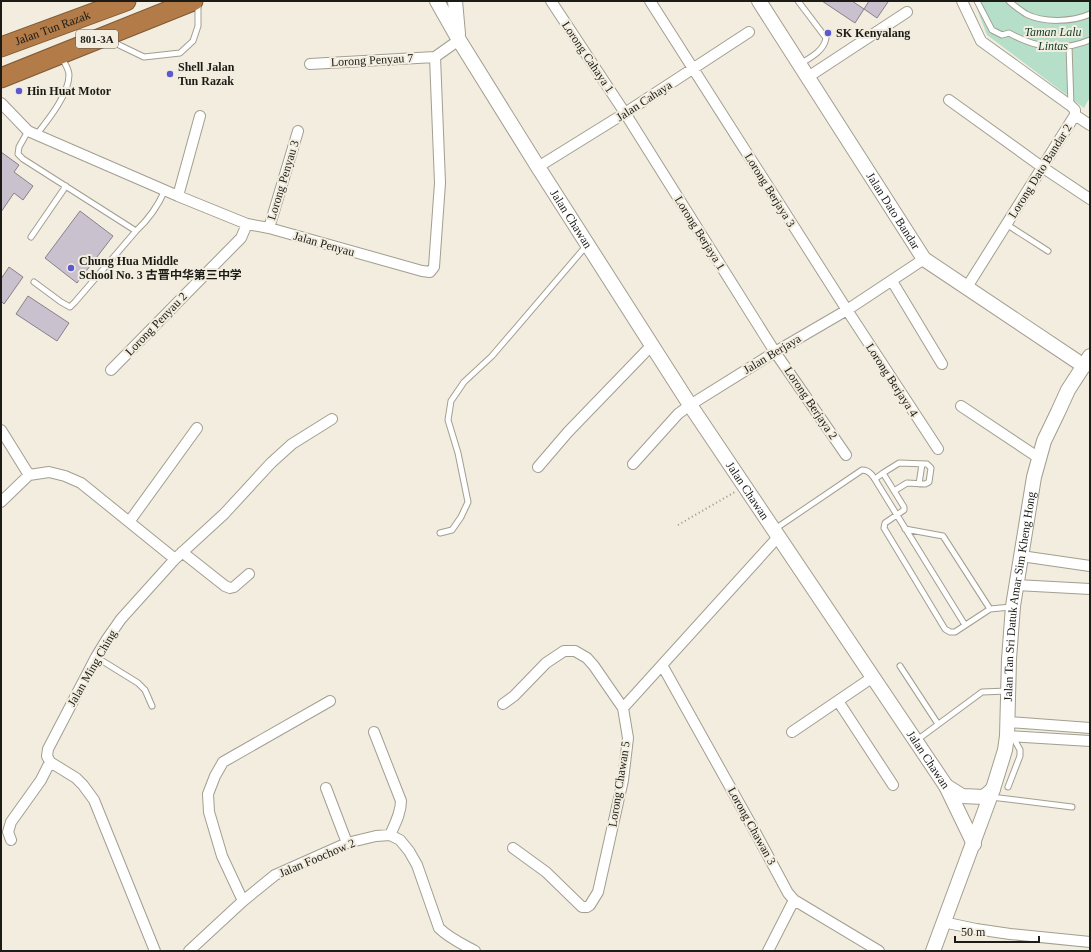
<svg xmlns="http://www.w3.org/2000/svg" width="1091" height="952" font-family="'Times New Roman','Noto Sans SC',serif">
	<rect width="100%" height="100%" fill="#f2edde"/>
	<!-- green -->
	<path fill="#b5dfc9" d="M974,1h116v96l-6,11 -97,-73z"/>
	<!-- building -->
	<path fill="#cac1cf" stroke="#88808c" d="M822,1h30l12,8 -9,14z
		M869,1h18l1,1 -11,16 -13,-9z
		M1,152l18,13 -5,7 19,14 -10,14 -9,-7 -13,19z
		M80,211l33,25 -36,47 -32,-25z
		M9,267l14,10 -19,27 -3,-3v-22z
		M28,296l41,27 -12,18 -41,-27z"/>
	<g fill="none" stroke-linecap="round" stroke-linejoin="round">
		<!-- lane casing -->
		<g stroke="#a29e90" stroke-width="7">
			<path id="lane" d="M798,1l28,37c-2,13 -16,20 -26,26
				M977,1l15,29 10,5 7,-2c27,15 52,19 81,7
				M1009,1c5,5 11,9 17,13 17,9 47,8 64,0
				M110,39l9,6 25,12 36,-4 13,-12 5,-15v-24
				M1069,46l2,60
				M28,131l-9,16 -1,7 5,5 113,72c13,-12 22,-25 29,-41
				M37,134c11,-14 32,-40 32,-59 0,-6 -4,-11 -7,-17
				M1006,224l42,27
				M31,237l35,-51
				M34,282l27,20 9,5 5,-5 61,-71
				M883,473l16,-10 28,1 4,4 -2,14 -4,2 -18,-1 -13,8
				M875,479l8,-6 21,34v3l-19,13 -1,5 61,101 5,3h5l35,-23 21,-2
				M919,484l3,-20
				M775,529l87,-59c9,0 12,8 17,16l86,139
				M905,529l38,7 47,73
				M440,533l12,-3 9,-13 7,-15 -10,-49 -10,-33 3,-19 13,-19 28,-26 95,-111
				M96,657l42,26 7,7 7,16
				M900,666l38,58
				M917,740l65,-48 25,-1
				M1008,787l12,-31v-6l-7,-13
				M991,797l81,10"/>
		</g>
		<!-- street casing -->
		<g stroke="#a29e90" stroke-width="12">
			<path id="street" d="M551,1l74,112 150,239 71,103
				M650,1l197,309 91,139
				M962,1l19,40 90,65 4,4v5l-108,172
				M435,57l24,-17
				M310,64l125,-7
				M808,77l99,-65
				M949,100l93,67 48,32
				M1,103l27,28 150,65 69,28 22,4 153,43 8,1 4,-5 6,-84 -5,-126
				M1075,115l15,10
				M538,167l87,-54 124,-81
				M178,196l22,-80
				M269,228l29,-97
				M892,281l50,83
				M111,370l130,-132 6,-14
				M961,406l78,52
				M1,430l28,45
				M633,464l45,-50 12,-9 85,-53 72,-42 77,-51
				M538,467l30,-35 84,-87
				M1,502l28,-27 20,-3 16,4 16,7 94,76 -54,60 -14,20 -11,18 -48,92 -1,7 3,6 26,16 7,7 11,15 61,151
				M129,522l68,-94
				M182,552l43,34 5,2 4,-1 15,-13
				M1021,556l69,10
				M175,559l49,-45 47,-51 21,-19 40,-25
				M1016,585l74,4
				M662,665l91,163 35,65 6,7 85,51
				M838,701l55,84
				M503,704l11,-8 32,-33 18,-12h11l12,7 7,8 29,42 5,30 -5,42 -25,112 -8,13 -3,2h-5l-36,-35 -33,-24
				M623,708l155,-171
				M1008,722l82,6
				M374,732l27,69c0,12 -6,23 -11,34
				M792,732l81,-55
				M1007,736l83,5
				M326,788l21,55
				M11,840l-3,-8 3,-10 30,-42 9,-18
				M243,901l-21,-45 -13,-44 -1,-18 7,-18 8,-14 107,-61
				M943,922l33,7 34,5 80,8
				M189,951l54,-50 32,-26 72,-32 29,-7 14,-1 10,5 9,11 8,14 22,63c10,10 23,16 36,23
				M768,951l26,-51"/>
		</g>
		<!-- secondary casing -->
		<g stroke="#a29e90" stroke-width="16">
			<g id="secondary">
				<path id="s1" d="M437,1l22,39 79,127 152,238 256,381 28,58"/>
				<path d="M455,1l3,33"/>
				<path id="s2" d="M759,1l165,258 160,107"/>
				<path d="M946,786l16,10 22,1 9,-8"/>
				<path id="s3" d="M933,951l60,-162 12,-39 2,-14 2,-77 4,-53 21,-129 10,-36 14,-29 10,-22 22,-34"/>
			</g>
		</g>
		<!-- highway casing -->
		<g stroke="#7e5936" stroke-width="21">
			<g id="highway">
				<path id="s4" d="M1,47l125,-46"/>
				<path d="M1,78l192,-77"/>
			</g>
		</g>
		<!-- path -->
		<path stroke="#969288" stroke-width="2" stroke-dasharray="1 3" stroke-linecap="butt" d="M678,525l57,-33"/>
		<!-- lane -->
		<use href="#lane" stroke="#fff" stroke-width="5"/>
		<!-- street -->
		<use href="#street" stroke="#fff" stroke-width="10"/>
		<!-- secondary -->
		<use href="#secondary" stroke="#fff" stroke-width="14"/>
		<!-- highway -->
		<use href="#highway" stroke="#b27b48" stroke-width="19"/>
	</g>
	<!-- markers -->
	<g fill="#5c58d0" stroke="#f2edde" stroke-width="1.5">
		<circle cx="828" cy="33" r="4"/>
		<circle cx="170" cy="74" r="4"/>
		<circle cx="19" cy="91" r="4"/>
		<circle cx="71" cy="268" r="4"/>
	</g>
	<g text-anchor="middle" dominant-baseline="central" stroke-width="4" stroke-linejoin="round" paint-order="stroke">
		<!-- shield labels -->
		<rect fill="#f2edde" stroke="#5c5a52" stroke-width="1" x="76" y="30" width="42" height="18" rx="3"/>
		<g font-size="11" font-weight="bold" fill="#1c1b16">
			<text x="97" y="39">801-3A</text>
		</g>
		<!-- street labels -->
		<g font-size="12" fill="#1c1b16" stroke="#f2edde">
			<text stroke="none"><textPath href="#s4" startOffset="55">Jalan Tun Razak</textPath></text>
			<text transform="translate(588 57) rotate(56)">Lorong Cahaya 1</text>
			<text transform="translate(372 60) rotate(-3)">Lorong Penyau 7</text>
			<text transform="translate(644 101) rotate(-33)">Jalan Cahaya</text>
			<text transform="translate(1040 171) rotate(-58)">Lorong Dato Bandar 2</text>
			<text transform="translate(283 180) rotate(-73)">Lorong Penyau 3</text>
			<text transform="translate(770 190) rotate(58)">Lorong Berjaya 3</text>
			<text stroke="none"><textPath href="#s2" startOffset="249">Jalan Dato Bandar</textPath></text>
			<text stroke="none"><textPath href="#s1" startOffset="256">Jalan Chawan</textPath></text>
			<text transform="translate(700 233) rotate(58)">Lorong Berjaya 1</text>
			<text transform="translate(324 244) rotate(16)">Jalan Penyau</text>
			<text transform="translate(156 324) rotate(-46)">Lorong Penyau 2</text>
			<text transform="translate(772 354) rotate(-31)">Jalan Berjaya</text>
			<text transform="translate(892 380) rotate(57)">Lorong Berjaya 4</text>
			<text transform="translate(811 403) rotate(56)">Lorong Berjaya 2</text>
			<text stroke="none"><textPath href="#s1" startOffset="580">Jalan Chawan</textPath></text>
			<text stroke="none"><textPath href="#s3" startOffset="368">Jalan Tan Sri Datuk Amar Sim Kheng Hong</textPath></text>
			<text transform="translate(92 668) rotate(-60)">Jalan Ming Ching</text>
			<text stroke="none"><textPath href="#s1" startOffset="904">Jalan Chawan</textPath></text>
			<text transform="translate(619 784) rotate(-81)">Lorong Chawan 5</text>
			<text transform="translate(752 826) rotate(61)">Lorong Chawan 3</text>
			<text transform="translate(317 858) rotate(-23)">Jalan Foochow 2</text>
		</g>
		<!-- park labels -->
		<g font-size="12" font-style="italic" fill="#0a3c28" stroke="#f2edde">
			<text x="1053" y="32">Taman Lalu<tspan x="1053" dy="14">Lintas</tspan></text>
		</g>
		<!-- poi labels -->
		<g font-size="12" font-weight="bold" fill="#1c1b16" stroke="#f2edde" text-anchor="start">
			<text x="836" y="33">SK Kenyalang</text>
			<text x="178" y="67">Shell Jalan<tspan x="178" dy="14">Tun Razak</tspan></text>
			<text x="27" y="91">Hin Huat Motor</text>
			<text x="79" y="261">Chung Hua Middle<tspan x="79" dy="14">School No. 3 古晋中华第三中学</tspan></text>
		</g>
	</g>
	<!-- border -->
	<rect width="1091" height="952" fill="none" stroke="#1c1b16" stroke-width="4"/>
	<!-- scale -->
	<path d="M955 936v6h84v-6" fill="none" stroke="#1c1b16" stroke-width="2"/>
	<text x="961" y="936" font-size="12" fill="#1c1b16" stroke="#f2edde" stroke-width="3" paint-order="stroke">50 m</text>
</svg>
